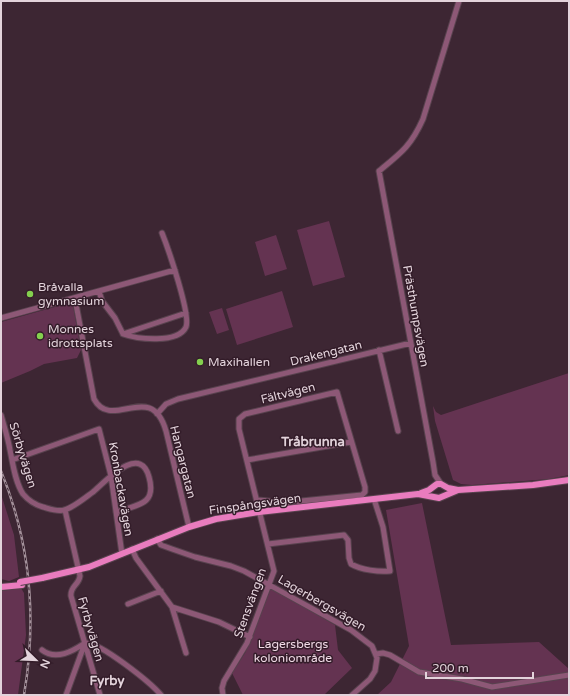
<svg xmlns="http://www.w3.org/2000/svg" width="570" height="696" font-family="'Varela Round',sans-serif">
	<rect width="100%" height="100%" fill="#3d2633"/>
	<!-- green -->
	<path fill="#643351" d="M329,221l16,56 -32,9 -16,-56z
		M276,235l11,34 -22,7 -10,-34z
		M282,291l11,36 -56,18 -11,-36z
		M69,303l4,3 8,44 -4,8 -33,6 -14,7 -29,12v-61z
		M222,308l7,22 -12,4 -8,-22z
		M569,373v102l-20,4 -77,6 -11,-1 -8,-4 -18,-59 -2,-15 3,6 5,3z
		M1,494l13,41 5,42 -10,4 -8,-2z
		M422,503l29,142 88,-3 30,27v26h-192l14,-13 18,-36 -23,-136z
		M21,588l3,5 2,42 -8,60h-17v-104z
		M271,588l64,37 3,25 14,18 -28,27h-81l-11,-22 13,-20 9,-21z"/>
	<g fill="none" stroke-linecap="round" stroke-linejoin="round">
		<!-- minor casing -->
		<g stroke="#58424e" stroke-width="7">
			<path id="minor" d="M99,291l3,10 13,17 8,16 63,-21
				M75,299l19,100c18,33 57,-20 72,32l23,96
				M1,318l174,-48
				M123,334c14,5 55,10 63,-7 5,-12 -18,-79 -24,-94
				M379,350l19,81
				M157,414l9,-10 12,-5 233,-56
				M1,415c3,11 7,23 9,35 3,14 5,32 13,44 5,6 13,11 20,13 7,2 15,5 21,3 9,-2 22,-13 29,-18 12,-10 47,-49 56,-15 8,28 -12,28 -33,35
				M12,460l87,-31 12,47 11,78
				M247,460l104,-18
				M441,484l-6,-9 -2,-13 -54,-291c22,-18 32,-25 44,-52l36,-118
				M65,510l15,66c-1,9 -10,10 -9,20l29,99
				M157,539l4,6 11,4 23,8 36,9 13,5 107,59 21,16 5,12 -2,13 -5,8 -18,16
				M268,544l76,-9 4,5 1,18 2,6c10,6 28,8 39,7l-7,-44 -9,-28
				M132,549l4,9 36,49 47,15 31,15
				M128,604l33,-13
				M172,607l14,46
				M85,643c14,-2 66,40 76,52
				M42,650c14,11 31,1 43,-7
				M376,654l7,-1 7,2 29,17 43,7 30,8 77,-12
				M66,695l19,-52
				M223,695l-1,-7 2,-7 23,-38 27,-72 -35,-142v-10l6,-5 92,-22 28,95v5l-3,3 -81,8c-8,-1 -16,-3 -24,-3"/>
		</g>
		<!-- major casing -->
		<g stroke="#58424e" stroke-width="8">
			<path id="major" d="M421,493l8,-3 8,-6h4l7,4 10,2 75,-5 36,-5
				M42,578l47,-11 100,-40 27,-8 43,-7 159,-18 21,4 19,-8
				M1,587l21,-2"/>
		</g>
		<!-- minor -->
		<use href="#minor" stroke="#8d5876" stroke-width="5"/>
		<!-- major -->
		<use href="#major" stroke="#e97cbe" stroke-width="6"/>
		<!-- rail casing -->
		<g stroke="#a4919b" stroke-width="2.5">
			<path id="rail" d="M1,471c29,71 36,148 23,224"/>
		</g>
		<!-- rail -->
		<use href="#rail" stroke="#331c29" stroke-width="1" stroke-dasharray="3" stroke-linecap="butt"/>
		<!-- major-bridge casing -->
		<g stroke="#58424e" stroke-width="8" stroke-linecap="butt">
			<path id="major-bridge" d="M20,582l22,-4"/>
		</g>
		<!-- major-bridge -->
		<use href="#major-bridge" stroke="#e97cbe" stroke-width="6"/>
	</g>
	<!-- markers -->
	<g fill="#84d04e" stroke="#331c29" stroke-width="1.5">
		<circle cx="30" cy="294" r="4"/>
		<circle cx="40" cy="336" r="4"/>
		<circle cx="200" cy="362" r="4"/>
	</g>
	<g text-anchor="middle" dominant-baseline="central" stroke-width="3" stroke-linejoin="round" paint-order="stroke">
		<!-- poi labels -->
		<g font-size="12" fill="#e3d3db" stroke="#331c29" text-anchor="start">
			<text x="38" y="287">Bråvalla<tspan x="38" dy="14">gymnasium</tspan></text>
			<text x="48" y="329">Monnes<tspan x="48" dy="14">idrottsplats</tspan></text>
			<text x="208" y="362">Maxihallen</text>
		</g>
		<!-- street labels -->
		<g font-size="12" fill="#e3d3db" stroke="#331c29">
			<text transform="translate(416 316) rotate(80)">Prästhumpsvägen</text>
			<text transform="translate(326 353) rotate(-14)">Drakengatan</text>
			<text transform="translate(288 393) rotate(-14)">Fältvägen</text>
			<text transform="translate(23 455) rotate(73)">Sörbyvägen</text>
			<text transform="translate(183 462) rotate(76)">Hangargatan</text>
			<text transform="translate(121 489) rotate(80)">Kronbackavägen</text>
			<text transform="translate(255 504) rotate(-8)">Finspångsvägen</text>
			<text transform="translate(250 603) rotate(-70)">Stensvängen</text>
			<text transform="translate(322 603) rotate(30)">Lagerbergsvägen</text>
			<text transform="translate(91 629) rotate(74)">Fyrbyvägen</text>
		</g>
		<!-- park labels -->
		<g font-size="12" fill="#f1dae6" stroke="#331c29">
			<text x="293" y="644">Lagersbergs<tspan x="293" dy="14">koloniområde</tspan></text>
		</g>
		<!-- neighbourhood labels -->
		<g font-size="13" font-weight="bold" fill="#e3d3db" stroke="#331c29">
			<text x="313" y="442">Tråbrunna</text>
			<text x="107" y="681">Fyrby</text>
		</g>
	</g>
	<!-- border -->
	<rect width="570" height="696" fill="none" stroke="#e3d3db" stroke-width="4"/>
	<!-- north arrow -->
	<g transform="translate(36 660) rotate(113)" stroke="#331c29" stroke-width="3" paint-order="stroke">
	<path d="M0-3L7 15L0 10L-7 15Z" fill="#e3d3db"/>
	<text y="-6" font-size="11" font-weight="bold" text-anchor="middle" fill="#e3d3db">N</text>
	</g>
	<!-- scale -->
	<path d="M426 672v6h107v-6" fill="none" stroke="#e3d3db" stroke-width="2"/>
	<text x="432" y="672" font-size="12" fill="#e3d3db" stroke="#331c29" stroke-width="3" paint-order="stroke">200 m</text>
</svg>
